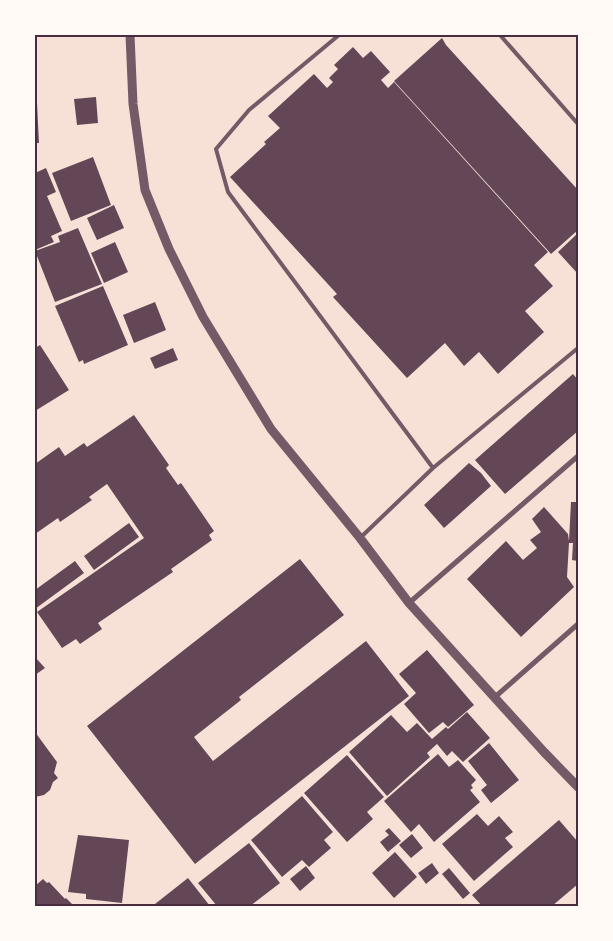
<svg xmlns="http://www.w3.org/2000/svg" width="613" height="941" font-family="Helvetica,sans-serif">
	<rect width="100%" height="100%" fill="#f7e1d7"/>
	<!-- building -->
	<path fill="#644757" d="M442,38l4,7 132,145v40l-27,24 -157,-173z
		M353,47l10,11 8,-7 19,21 -9,8 7,8 6,-6 154,170 -14,13 19,21 -28,25 19,21 -46,42 -19,-22 -15,14 -19,-23 -38,35 -74,-81 4,-3 -107,-117 36,-33 -2,-2 16,-14 -12,-12 46,-42 13,14 6,-6 -4,-4 9,-9 -4,-4z
		M96,97l2,26 -21,2 -3,-26z
		M37,103l2,40h-4v-39z
		M93,157l18,48 -40,16 -19,-48z
		M46,168l10,24 -9,4 15,35 -11,5 3,6 -19,8v-77z
		M114,205l10,23 -27,12 -10,-22z
		M78,228l24,56 -47,18 -20,-51 25,-9 -2,-6z
		M578,233v41l-20,-22z
		M115,242l13,30 -24,11 -13,-30z
		M103,286l25,59 -44,19 -1,-4 -4,2 -24,-56z
		M155,302l11,28 -32,13 -11,-28z
		M40,345l29,45 -34,21v-63z
		M173,348l5,12 -23,9 -5,-11z
		M573,374l5,6v51l-73,63 -30,-34z
		M134,415l35,50 -3,3 12,17 3,-2 33,48 -5,4 3,5 -41,29 2,3 -75,51 4,6 -22,15 -4,-5 -14,9 -25,-36 107,-74 -37,-54 -18,13 3,3 -32,22 -2,-4 -23,16v-70l24,-17 6,9 19,-13 3,4z
		M469,463l12,10 10,13 -47,42 -20,-23z
		M571,502h7v59l-6,-1 1,-17h-4l-2,34 7,10 -53,50 -54,-58 39,-38 17,19 14,-12 -7,-8 11,-8 -9,-13 12,-12 24,27 1,7z
		M129,523l10,14 -45,33 -10,-14z
		M300,559l44,56 -105,82 2,3 -47,37 19,24 153,-120 43,55 -214,168 -108,-138z
		M75,561l9,12 -49,36v-19z
		M427,650l47,55 -26,22 -5,-5 -14,11 -25,-29 12,-11 -17,-19z
		M35,657l10,11 -10,7z
		M467,712l23,26 -27,24 -11,-11 -5,5 -10,-12 -10,9 3,4 -43,39 -38,-44 42,-37 16,17 10,-9 15,16 14,-12 2,2z
		M35,732l22,30 -3,11 4,5 -5,4 -3,8 -6,5 -9,2z
		M489,743l30,37 -28,23 -10,-13 6,-5 -19,-24z
		M438,754l11,13 9,-7 18,20 -5,5 2,3 -3,2 10,12 -46,40 -15,-18 -8,8 -27,-31z
		M347,755l37,42 -17,15 6,7 -26,23 -43,-49z
		M302,796l31,36 -9,8 7,8 -22,19 -7,-7 -20,17 -31,-37z
		M477,814l11,12 11,-10 14,16 -8,6 8,9 -39,34 -32,-37z
		M559,820l19,22v42l-26,22h-70l-10,-11z
		M389,828l12,13 -13,11 -8,-10 9,-7 -4,-4z
		M412,834l11,14 -12,10 -12,-13z
		M78,835l51,5 -7,63 -36,-4v-5l-18,-2z
		M249,843l31,40 -30,23h-33l-19,-23z
		M395,852l22,25 -23,21 -22,-25z
		M432,863l7,10 -13,11 -8,-11z
		M306,866l9,12 -15,13 -10,-12z
		M449,868l21,25 -7,6 -21,-25z
		M188,878l22,28h-53l-2,-2z
		M43,879l4,4 2,-1 16,17 1,-1 8,8h-39v-20z"/>
	<g fill="none" stroke-linecap="round" stroke-linejoin="round">
		<!-- service -->
		<path stroke="#755966" stroke-width="4" d="M339,35l-90,75 -33,39 12,43 205,276
			M500,35l78,89
			M360,538l73,-70 145,-120"/>
		<!-- minor -->
		<path stroke="#755966" stroke-width="5" d="M409,603l169,-147
			M495,697l83,-73"/>
		<!-- tertiary -->
		<path stroke="#755966" stroke-width="9" d="M130,35l3,69 12,86 24,59 34,68 68,112 89,109 49,65 135,149 34,35"/>
	</g>
	<!-- border -->
	<rect width="613" height="941" fill="none" stroke="#fffaf5" stroke-width="72"/>
	<rect x="36" y="36" width="541" height="869" fill="none" stroke="#4a2c40" stroke-width="2"/>
</svg>
